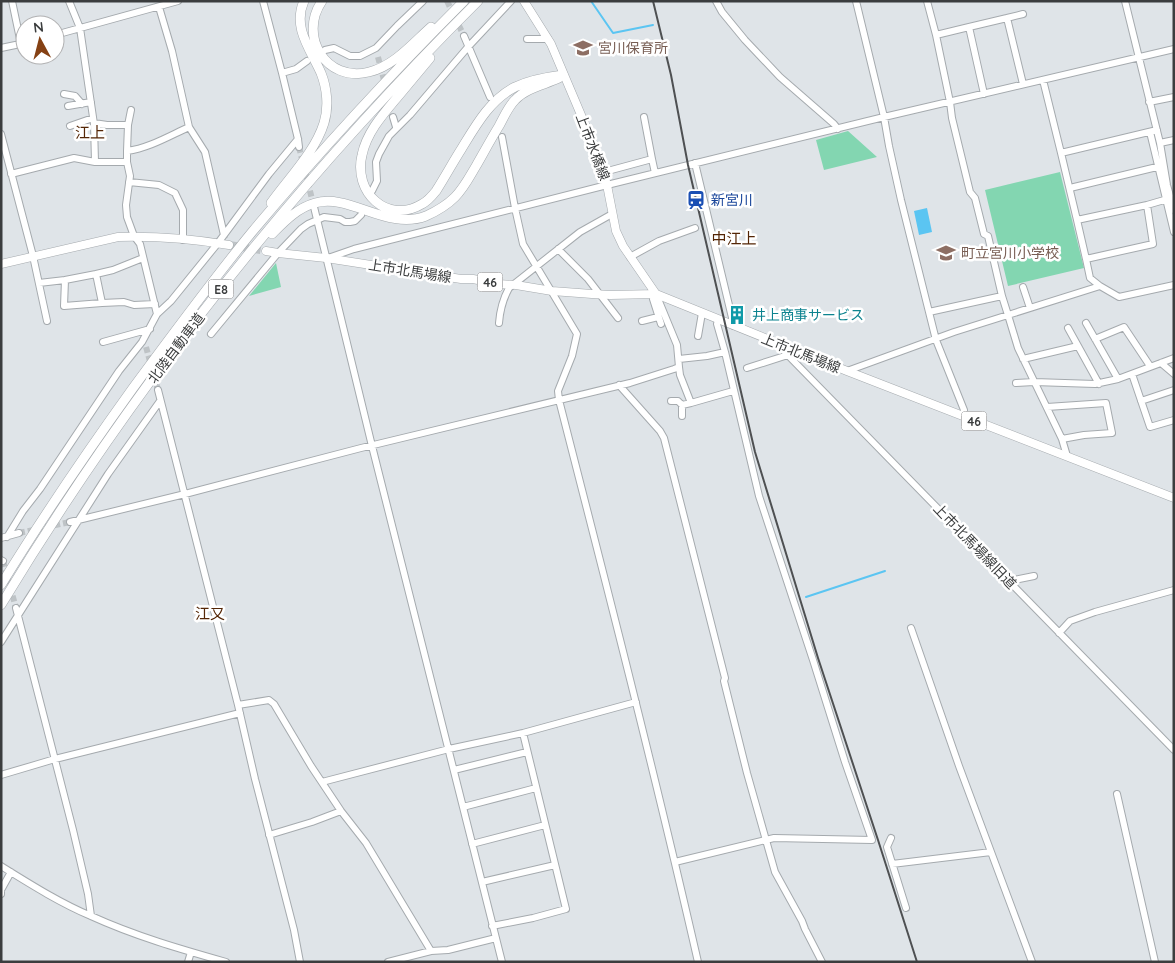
<svg xmlns="http://www.w3.org/2000/svg" width="1175" height="963" font-family="Quicksand,'Noto Sans JP',sans-serif">
	<rect width="100%" height="100%" fill="#dfe4e8"/>
	<!-- green -->
	<path fill="#83d6b1" d="M848,131l29,26 -53,13 -8,-30z
		M1060,172l24,96 -76,18 -23,-96z
		M276,263l5,24 -32,9z"/>
	<!-- water -->
	<path fill="#5bc5f2" d="M927,208l5,24 -13,3 -5,-24z"/>
	<g fill="none" stroke-linecap="round" stroke-linejoin="round">
		<!-- stream -->
		<path stroke="#5bc5f2" stroke-width="2" d="M591,1l22,32 40,-8
			M806,597l79,-26"/>
		<!-- minor-tunnel -->
		<path stroke="#bec3c6" stroke-width="6" stroke-dasharray="6 3" stroke-linecap="butt" d="M447,1l17,35
			M378,57l7,27
			M299,147l15,60
			M146,347l12,43
			M19,533l51,-11
			M3,561l13,47"/>
		<!-- major-tunnel -->
		<path stroke="#bec3c6" stroke-width="8" stroke-dasharray="8 4" stroke-linecap="butt" d="M229,245l37,6"/>
		<!-- minor casing -->
		<g stroke="#a5aaae" stroke-width="8">
			<path id="minor" d="M12,1l9,43
				M69,1l11,27 14,96 1,38h32l3,14 -4,29 1,12 7,19 6,8 17,70
				M263,1l19,72 16,66 1,8
				M716,1l6,11 23,28 35,37 54,47 4,5
				M856,1l28,116 5,29 12,54 35,140 28,70v6
				M927,1l9,34 14,67 2,16 18,74 5,6 9,36 4,2 14,60
				M1125,1l35,142 7,42 7,25
				M159,7l13,44 17,76 16,25 19,83
				M1007,18l16,-4
				M969,27l38,-9 16,66
				M55,35l123,-34
				M936,35l33,-8 15,67
				M464,36l26,61
				M527,39h21
				M1,48l24,-5
				M325,50l9,-2 16,8h10l16,-8 21,-22 26,-25
				M282,73l14,-4 11,-8
				M1043,80l18,73 96,-23
				M64,94l11,2 7,8
				M1149,102l25,-5
				M68,106l23,-4
				M393,117l3,10
				M644,117l8,42
				M94,123l13,2h21l-1,26
				M128,125l3,-15
				M70,126l23,-8
				M1150,132l24,100
				M1,134l32,122 14,65
				M502,137l13,71 8,36 54,90 -5,22 -14,35 1,9c48,187 96,374 139,562
				M1160,143l14,-3
				M1061,153l16,67
				M127,162v-11c22,-3 42,-15 62,-24
				M695,163l39,163
				M604,172l48,-13 3,14
				M11,174l63,-16 21,4
				M129,182l30,3 16,8 8,17v30
				M1070,188l91,-22
				M372,191l5,-10 -1,-19 3,-8 10,-18 21,-21 58,-68 43,-46
				M314,207l58,239 130,516
				M558,249l30,30 30,39
				M630,257l29,-16 36,-13
				M328,258l26,-9 253,-64 277,-68 290,-68
				M1086,259l-9,-39 70,-15
				M96,274l17,-4 30,-12
				M39,283l26,-3 -1,26 38,-3 -6,-29 -31,6
				M1100,286l-10,-8 -4,-19 67,-15 -6,-39 24,-7
				M1023,287l7,21
				M656,294l-3,5 8,25
				M102,303l22,-1 10,3 21,-1
				M929,312l73,-16 6,19 92,-29 19,11 55,-12
				M642,321l16,-4
				M499,323c1,-13 4,-24 10,-35l71,-56 32,-18
				M1086,323l32,56
				M211,334l67,-81 23,-24 7,-5 16,-7 16,2 5,3h5l5,-1 6,-6
				M698,336l4,-23
				M1095,339l29,-12 26,39
				M103,342l47,-13
				M776,343l398,407
				M1078,346l21,38
				M679,359l28,-3 18,-4 -8,-28 1,-4
				M1023,359l55,-13 -10,-18
				M1161,363l13,11
				M679,367l1,8 11,28 -9,2v11
				M747,368l41,-13
				M847,371l107,-39 54,-17 10,33 44,91 5,17
				M1132,374l18,53 24,-7
				M1016,383l18,-1 61,2 23,-5 56,-21
				M619,385l41,46 4,7 61,240 -1,3 23,92 28,99 27,49 3,8 17,33
				M158,390l80,315 17,74 39,151 6,32
				M671,401h7l4,4
				M1141,401l33,-11
				M691,403l42,-12
				M1047,407l59,-4 6,30 -28,2 -22,4
				M70,522l115,-28 176,-46 269,-65 44,-14 5,-2 -2,-22 -21,-51
				M7,537l16,-26 17,-22 79,-118 23,-29 15,-28 14,-13 47,-58 51,-69 29,-35
				M1,538l18,-5
				M1,560l2,1
				M1009,581l25,-5
				M16,608l57,222 15,64 3,22
				M911,628l48,138 73,196
				M1059,633l11,-12 25,-9 79,-22
				M1,642l107,-168 52,-73
				M238,705l31,-5 5,4 37,62 30,45 25,32 65,108
				M454,770l73,-18
				M1,775l54,-16 185,-46
				M322,782l127,-33 74,-16 113,-31
				M1117,794l38,168
				M463,807l73,-19
				M269,835l43,-13 29,-11
				M891,838l-4,9 19,61
				M472,844l73,-19
				M675,862l99,-24 98,2 -27,-78 -32,-102 -54,-164 -34,-144
				M892,864l99,-12
				M1,866c29,18 59,37 90,50 44,20 89,33 135,46
				M482,882l73,-17
				M1,894v-4l10,-18
				M492,926l41,-8 33,-9 -43,-176
				M188,962l3,-10
				M388,962l43,-11 17,-1 48,-12"/>
		</g>
		<!-- major casing -->
		<g stroke="#a5aaae" stroke-width="9">
			<path id="major" d="M524,1l27,43 47,111 9,30 9,46 7,15 33,48
				M266,251l12,2 48,5 135,21h12l25,5 18,1 36,6 40,3 18,1 46,-1 191,77 327,127
				M1,264l117,-27c36,-1 75,2 111,8"/>
		</g>
		<!-- highway casing -->
		<g stroke="#a5aaae" stroke-width="10">
			<path id="highway" d="M322,1c-24,35 4,82 47,71 25,-6 44,-29 62,-45
				M430,58c-10,12 -20,24 -30,36 -15,18 -33,37 -38,61 -9,37 25,70 60,49 6,-3 10,-8 14,-13 9,-14 17,-29 26,-43 14,-23 28,-48 53,-61 15,-7 32,-10 48,-12
				M271,203c18,-25 44,-51 53,-80 5,-16 3,-35 -3,-50 -10,-23 -29,-45 -17,-72
				M272,234c12,-12 25,-26 43,-31 35,-10 72,28 111,13 11,-5 21,-11 29,-19 9,-9 15,-21 21,-31 8,-14 15,-27 23,-40 5,-9 9,-19 16,-26 11,-12 29,-15 44,-22
				M1,585c41,-67 86,-133 132,-197 39,-53 78,-106 119,-156 67,-80 138,-157 212,-231
				M1,605c133,-220 295,-423 477,-604"/>
		</g>
		<!-- minor -->
		<use href="#minor" stroke="#fff" stroke-width="6"/>
		<!-- major -->
		<use href="#major" stroke="#fff" stroke-width="8"/>
		<!-- highway -->
		<use href="#highway" stroke="#fff" stroke-width="9"/>
		<!-- rail -->
		<path stroke="#4e5052" stroke-width="2" d="M653,1l18,74 17,90 67,287 63,206 60,182 39,122"/>
	</g>
	<!-- icons -->
	<defs>
		<g id="school-bare" transform="scale(1.5)"><path d="M0-5L7-2L0 1L-7-2ZM-4 1L0 2.5L4 1V4Q0 6-4 4Z" fill="#8d6e63" stroke="#fff" stroke-width="2.5" paint-order="stroke"/></g>
		<g id="station-bare" transform="scale(1.5)"><path d="M-3-6H3Q5-6 5-4V2Q5 4 3 4L4.5 6H3L1.5 4h-3L-3 6H-4.5L-3 4Q-5 4-5 2V-4Q-5-6-3-6ZM-3.5-4v3h7v-3ZM-3.5 1v1.5H-2V1ZM2 1v1.5H3.5V1Z" fill="#1a4fb4" stroke="#fff" stroke-width="2.5" paint-order="stroke"/></g>
		<g id="building-bare" transform="scale(1.5)"><path d="M-4-6H4V6H1V3H-1V6H-4ZM-2.5-4.3h1.7v1.8h-1.7ZM.8-4.3h1.7v1.8H.8ZM-2.5-1h1.7V.8h-1.7ZM.8-1h1.7V.8H.8Z" fill="#0f9aa8" stroke="#fff" stroke-width="2.5" paint-order="stroke"/></g>
	</defs>
	<g fill-rule="evenodd">
		<use href="#school-bare" x="583" y="48"/>
		<use href="#station-bare" x="696" y="200"/>
		<use href="#school-bare" x="946" y="253"/>
		<use href="#building-bare" x="737" y="315"/>
	</g>
	<g text-anchor="middle" dominant-baseline="central" stroke-width="5" stroke-linejoin="round" paint-order="stroke">
		<!-- shield labels -->
		<g fill="#fff" stroke="#767778" stroke-width="1">
			<rect x="477.5" y="272.5" width="25" height="19" rx="4"/>
			<rect x="208.5" y="279.5" width="25" height="19" rx="4"/>
			<rect x="961.5" y="411.5" width="25" height="19" rx="4"/>
		</g>
		<g font-size="12" font-weight="bold" fill="#3b3d3e">
			<text x="490" y="282">46</text>
			<text x="221" y="289">E8</text>
			<text x="974" y="421">46</text>
		</g>
		<!-- education labels -->
		<g font-size="14" fill="#785e54" stroke="#fff" text-anchor="start">
			<text x="598" y="48">宮川保育所</text>
			<text x="961" y="253">町立宮川小学校</text>
		</g>
		<!-- street labels -->
		<g font-size="14" fill="#3b3d3e" stroke="#fff">
			<text transform="translate(593 147) rotate(69)">上市水橋線</text>
			<text transform="translate(410 271) rotate(9)">上市北馬場線</text>
			<text transform="translate(176 348) rotate(-53)">北陸自動車道</text>
			<text transform="translate(801 353) rotate(22)">上市北馬場線</text>
			<text transform="translate(975 546) rotate(46)">上市北馬場線旧道</text>
		</g>
		<!-- transit labels -->
		<g font-size="14" fill="#164399" stroke="#fff" text-anchor="start">
			<text x="711" y="200">新宮川</text>
		</g>
		<!-- culture labels -->
		<g font-size="14" fill="#0d838f" stroke="#fff" text-anchor="start">
			<text x="752" y="315">井上商事サービス</text>
		</g>
		<!-- neighbourhood labels -->
		<g font-size="15" fill="#542606" stroke="#fff">
			<text x="90" y="132">江上</text>
			<text x="734" y="238">中江上</text>
			<text x="210" y="613">江又</text>
		</g>
	</g>
	<!-- border -->
	<rect width="1175" height="963" fill="none" stroke="#3b3d3e" stroke-width="5"/>
	<!-- north arrow -->
	<g transform="translate(40 40) rotate(353)"><circle r="24" fill="#ffffff" stroke="#b1b1b2"/>
	<path d="M0-4L9 19L0 12L-9 19Z" fill="#854114"/>
	<text y="-8" font-size="14" font-weight="bold" text-anchor="middle" fill="#3b3d3e">N</text>
	</g>
</svg>
